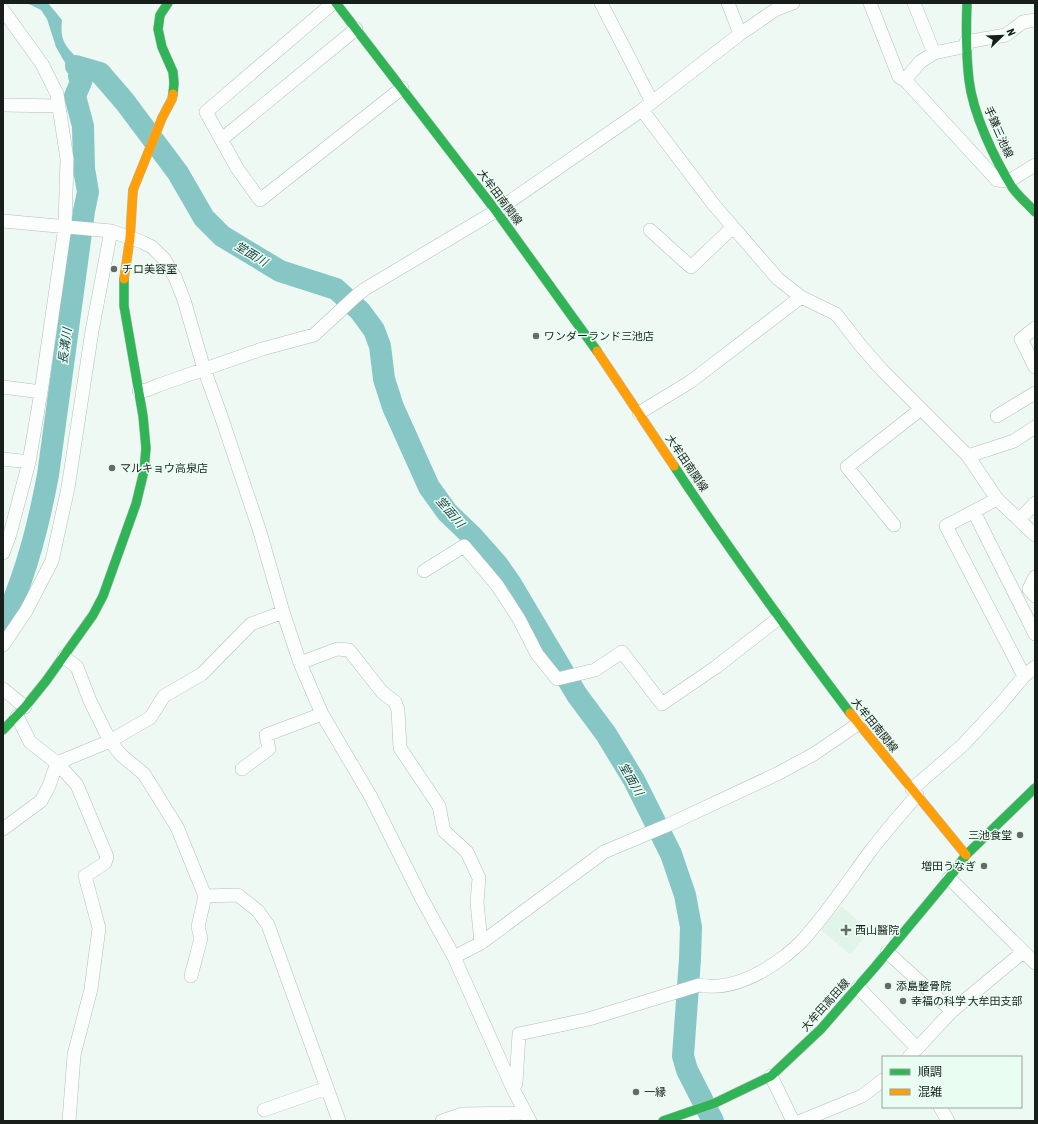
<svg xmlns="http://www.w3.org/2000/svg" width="1038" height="1124" font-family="'Asap Condensed','Noto Sans JP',sans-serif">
	<rect width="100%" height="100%" fill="#eef9f3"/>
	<!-- built -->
	<path fill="#e0f4e8" d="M841,906l29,25 -20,23 -29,-24z"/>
	<!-- water -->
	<path fill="#86c7c6" d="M25,3h23l14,17c-2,19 2,25 16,39 3,3 7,5 8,9 3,10 -5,25 -5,36l-11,3 -3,-17 7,-3 3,-5 -3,-7 -10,-14 -8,-14 -9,-28 -6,-9 -10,-5z"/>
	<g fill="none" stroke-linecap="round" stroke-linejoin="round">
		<!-- river -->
		<path stroke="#86c7c6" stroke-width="22" d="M76,66l24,7 25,29 53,71 26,45 18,18 58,35 56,18 24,22 14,19 6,16 4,33 9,28 36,80 18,25 26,25 24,27 14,20 66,111 29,39 28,46 37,74 14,41 6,32 -1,32 -7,97 4,14 26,51
			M3,622c8,-12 12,-26 17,-39 13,-36 21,-71 28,-108l36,-264 4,-19 -4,-23 -1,-43 -8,-30 6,-14 -2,-6"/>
		<!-- street casing -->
		<g stroke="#b6beb9" stroke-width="14">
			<path id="street" d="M333,3l-127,109 31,56 23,32 142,-112
				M601,3l51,99
				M728,3l12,31
				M870,3l29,74 6,3 92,100 12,1 26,-16
				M914,3l20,50
				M3,10l39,54 15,30 10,65 -2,68 -24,165 -12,70 -19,72 -7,19
				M966,42l40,-7 17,-13 12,-2
				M905,80l15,-18 14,-9 33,-7
				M3,105l55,1
				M642,110l72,95 64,74 23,18 35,17 25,32 21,24 86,86 29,43 -51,27 78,150
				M222,139l134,-110
				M3,221l108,10 31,11 10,5 12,12 11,18 9,23 20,69 17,47 39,116 23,80 17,51 22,51 49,83 51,102 32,58 59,132 17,32
				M650,230l41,37 42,-40
				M1035,328l-14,11 14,28
				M3,387l38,5
				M139,391l8,-1 12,-5 103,-36 52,-14 42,-39 9,-7 131,-78 146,-101 98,-76 35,-24 18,-7
				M639,413l51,-31 111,-85
				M997,416l38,-23
				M968,456l46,-15 21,-14
				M3,459l26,3
				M997,499l38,36
				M974,512l61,122
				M1019,520l16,-17
				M894,525l-47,-58 74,-58
				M424,571l40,-25 33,39 22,34 18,35 20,25 38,-9 27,-18 40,52 54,-37 63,-49
				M1035,577l-6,12 6,7
				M3,645l23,-34 26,-50 16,-73 24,-157 19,-100
				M64,657l13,10 13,34 20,40 11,14 23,19 33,53 28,69 -7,31 3,11 -10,38
				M300,663l37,-14 12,1 33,42 13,10 3,8 2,38 39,58 5,25 23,21 12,26 -2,24 4,41
				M3,689l22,18
				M17,716l13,26 27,21 20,22 30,72 -2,6 -20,13 14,52 -8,61 -17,66 -5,66
				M242,769l27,-20 -3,-14 56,-21
				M912,789l51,-44 36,-39 25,-30 11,-9
				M3,829l38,-28 8,-15 8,-23 53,-22 40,-23 14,-22 38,-22 49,-50 32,-12
				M949,878l86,85
				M205,896l33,-1 20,16 10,14 71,196
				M887,952l65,59
				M454,957l27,-14 123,-91 64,-27 109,-51 37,-20 44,-30
				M858,987l59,61
				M909,1057l43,-46 71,-59
				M771,1076l22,45
				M513,1089l3,-6 3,-49 70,-15 110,-34c31,6 61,-10 86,-29 5,-4 11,-9 16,-14 25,-27 46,-59 68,-89 15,-20 32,-39 48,-58
				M940,1107l8,14
				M264,1110l63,-22
				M442,1121l21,-7 62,-1
				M801,1121l61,-25 21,-16"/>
		</g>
		<!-- fast casing -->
		<g stroke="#b6beb9" stroke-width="10">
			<path id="fast" d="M168,3l-8,12 -2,14 4,18 11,25 1,11 -1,11
				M336,3l160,208 101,140
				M967,3c-1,26 -1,51 2,77 4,34 25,78 43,107 6,9 16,17 23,25
				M674,466c56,85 115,166 176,247
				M3,730l22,-23 21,-26 47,-66 10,-19 33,-92 8,-33 2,-23 -3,-32 -19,-110v-27
				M663,1121l52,-18 56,-27 50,-47 54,-62 74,-89 17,-23 69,-67"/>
		</g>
		<!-- slow casing -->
		<g stroke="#b6beb9" stroke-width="10">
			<path id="slow" d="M124,279l6,-41 3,-48 29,-72 10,-19 1,-5
				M597,351l77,115
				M850,713l116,142"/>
		</g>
		<!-- street -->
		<use href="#street" stroke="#fcfefd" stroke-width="13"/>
		<!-- fast -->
		<use href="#fast" stroke="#30b455" stroke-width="9"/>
		<!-- slow -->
		<use href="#slow" stroke="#ff9f0a" stroke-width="9"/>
	</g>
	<!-- markers -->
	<g fill="#636b67" stroke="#eafdf2" stroke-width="1.5">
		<circle cx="114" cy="269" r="4"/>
		<circle cx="536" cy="336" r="4"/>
		<circle cx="112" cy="468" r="4"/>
		<circle cx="1020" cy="835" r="4"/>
		<circle cx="984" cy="866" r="4"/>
		<path d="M844 924h4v4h4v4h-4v4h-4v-4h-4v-4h4z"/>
		<circle cx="888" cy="986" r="4"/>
		<circle cx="903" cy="1001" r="4"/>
		<circle cx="636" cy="1092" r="4"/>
	</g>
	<g text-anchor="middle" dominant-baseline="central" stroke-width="3" stroke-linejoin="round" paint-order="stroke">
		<!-- street labels -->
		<g font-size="11" fill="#181f1b" stroke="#eafdf2">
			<text transform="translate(999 132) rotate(66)">手鎌三池線</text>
			<text transform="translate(500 197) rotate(53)">大牟田南関線</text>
			<text transform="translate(687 463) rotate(56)">大牟田南関線</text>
			<text transform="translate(875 725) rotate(51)">大牟田南関線</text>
			<text transform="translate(825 1005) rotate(-48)">大牟田高田線</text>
		</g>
		<!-- poi labels -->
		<g font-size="11" fill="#181f1b" stroke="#eafdf2" text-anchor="start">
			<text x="122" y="269">チロ美容室</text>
			<text x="544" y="336">ワンダーランド三池店</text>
			<text x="120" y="468">マルキョウ高泉店</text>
			<text x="1012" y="835" text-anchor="end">三池食堂</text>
			<text x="976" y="866" text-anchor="end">増田うなぎ</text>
			<text x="855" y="930">西山醫院</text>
			<text x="896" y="986">添島整骨院</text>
			<text x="911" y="1001">幸福の科学 大牟田支部</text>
			<text x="644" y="1092">一縁</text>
		</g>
		<!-- water labels -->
		<g font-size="12" font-style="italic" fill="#1e4748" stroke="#eafdf2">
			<text transform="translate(251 254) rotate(31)">堂面川</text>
			<text transform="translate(65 346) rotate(-82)">長溝川</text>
			<text transform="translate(450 512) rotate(49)">堂面川</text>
			<text transform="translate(631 779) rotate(60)">堂面川</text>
		</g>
	</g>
	<!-- border -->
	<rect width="1038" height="1124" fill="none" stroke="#181f1b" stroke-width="8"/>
	<!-- legend -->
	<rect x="882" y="1056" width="140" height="52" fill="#eafdf2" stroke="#96a49c"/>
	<rect x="890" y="1069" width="20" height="6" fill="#30b455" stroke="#96a49c"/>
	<text x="918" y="1076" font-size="12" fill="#181f1b">順調</text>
	<rect x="890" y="1089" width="20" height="6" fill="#ff9f0a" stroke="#96a49c"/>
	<text x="918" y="1096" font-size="12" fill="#181f1b">混雑</text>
	<!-- north arrow -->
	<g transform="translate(1002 36) rotate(67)" stroke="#eafdf2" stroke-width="3" paint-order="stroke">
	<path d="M0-3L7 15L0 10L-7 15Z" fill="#181f1b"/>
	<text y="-6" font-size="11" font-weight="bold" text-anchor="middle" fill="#181f1b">N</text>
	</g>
</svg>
